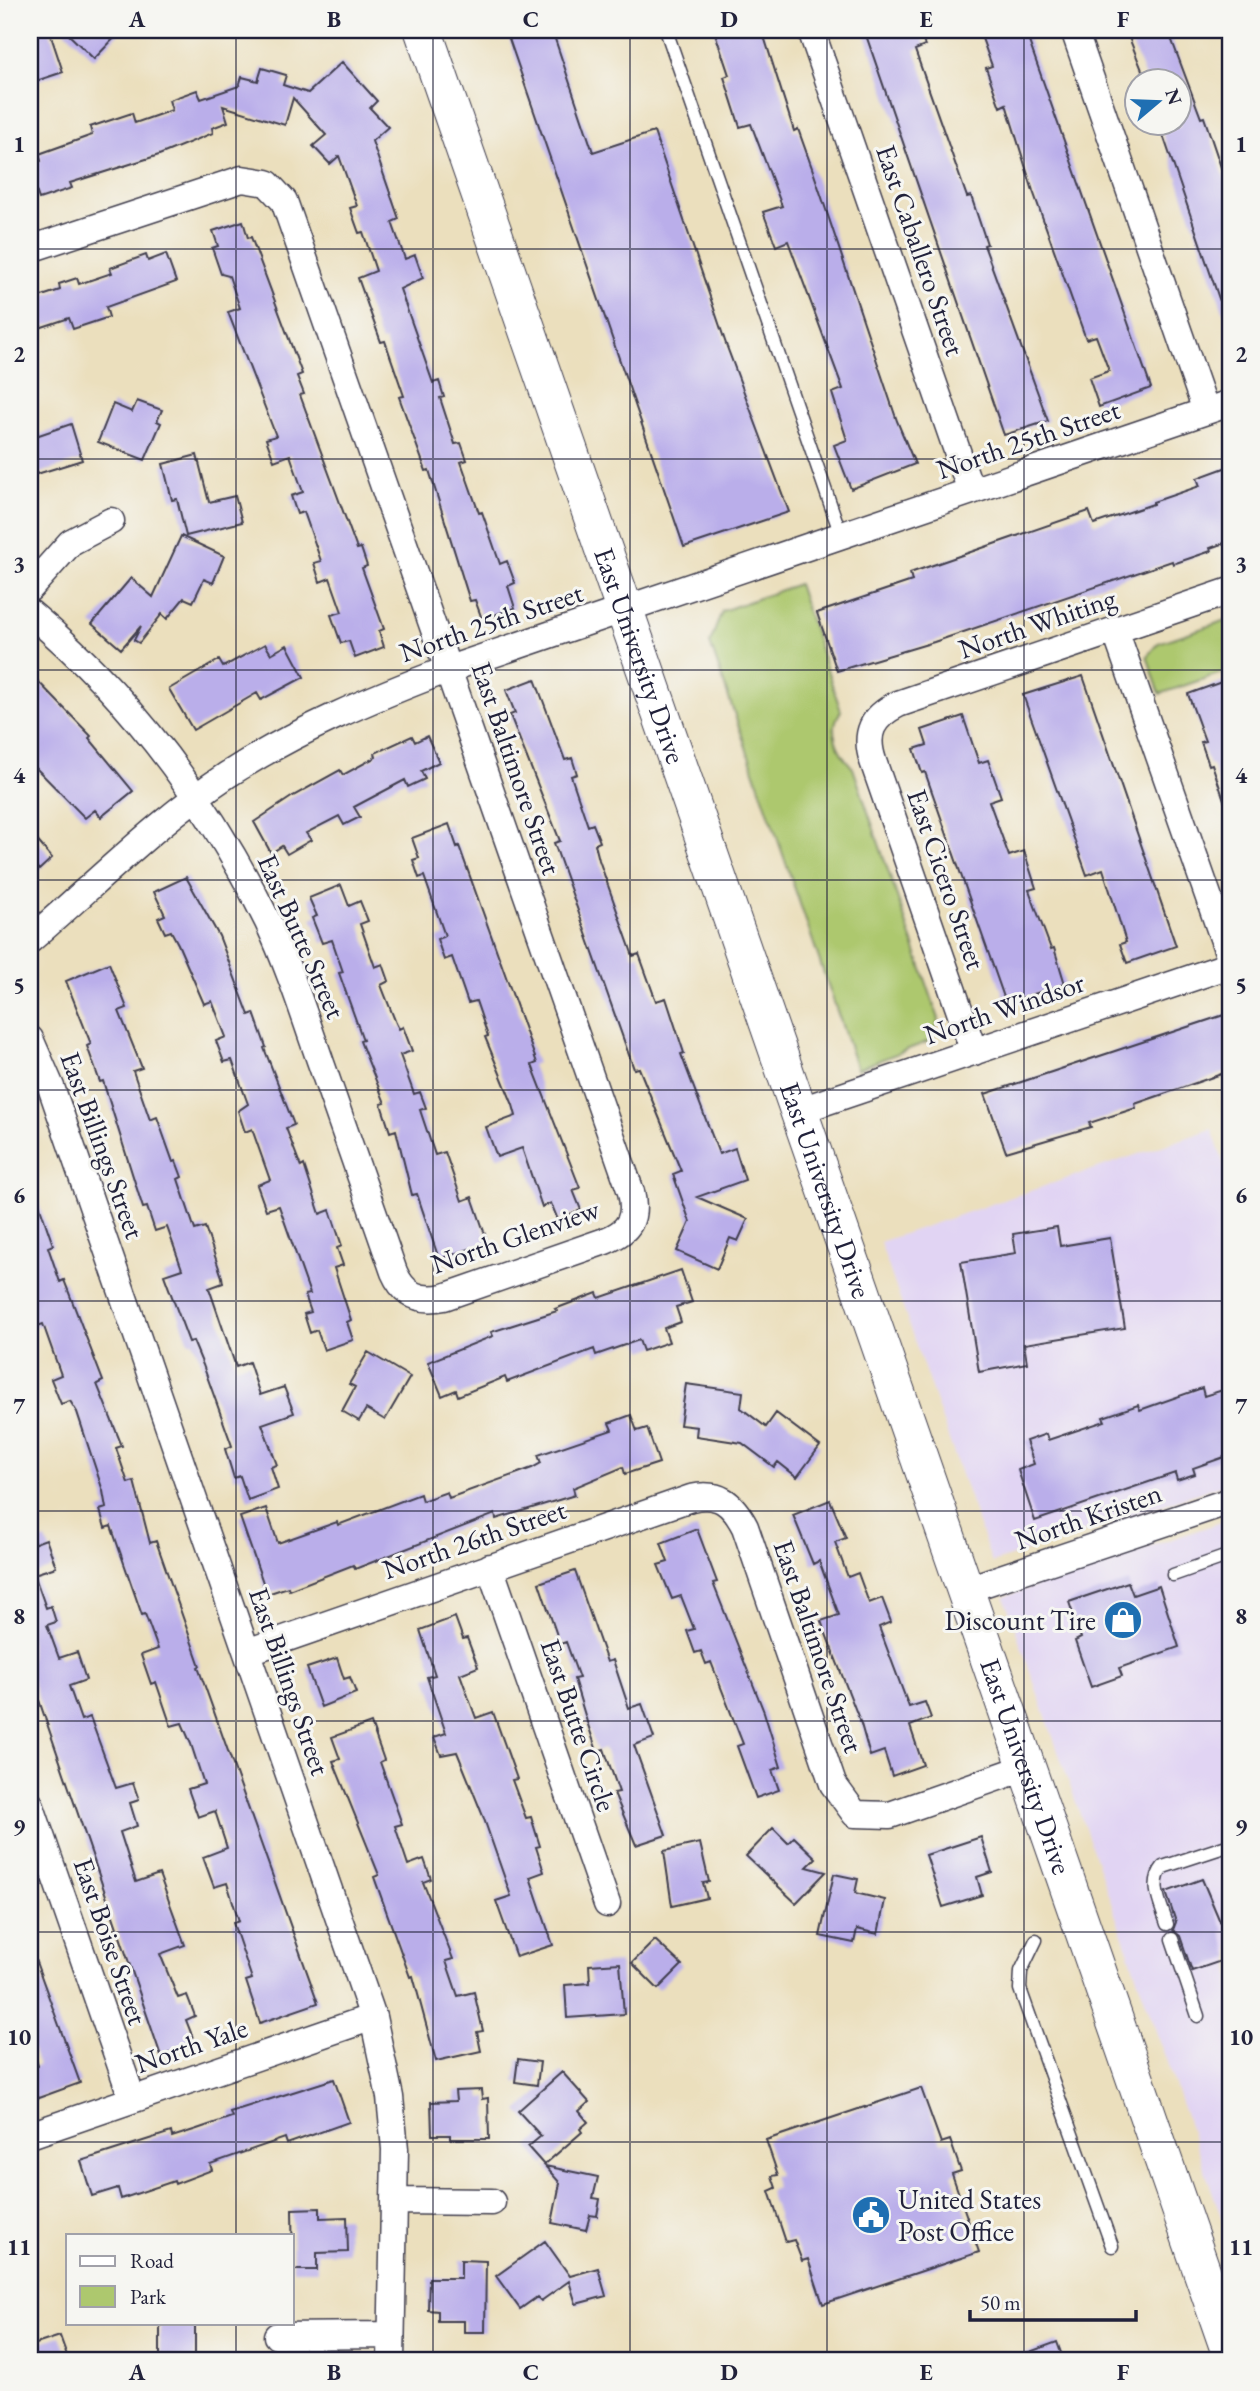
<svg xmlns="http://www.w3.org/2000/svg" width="1260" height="2391" font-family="'EB Garamond',serif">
	<rect width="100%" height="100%" fill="#f6f6f2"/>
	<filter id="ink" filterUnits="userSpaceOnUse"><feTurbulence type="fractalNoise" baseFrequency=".0143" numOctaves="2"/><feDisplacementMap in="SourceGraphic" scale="14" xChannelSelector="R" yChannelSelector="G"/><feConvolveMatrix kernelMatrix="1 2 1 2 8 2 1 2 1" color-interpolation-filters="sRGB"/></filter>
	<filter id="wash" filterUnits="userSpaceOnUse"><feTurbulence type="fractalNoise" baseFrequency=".00686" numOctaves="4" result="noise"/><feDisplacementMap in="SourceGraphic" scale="28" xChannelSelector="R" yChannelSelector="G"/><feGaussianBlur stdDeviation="1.57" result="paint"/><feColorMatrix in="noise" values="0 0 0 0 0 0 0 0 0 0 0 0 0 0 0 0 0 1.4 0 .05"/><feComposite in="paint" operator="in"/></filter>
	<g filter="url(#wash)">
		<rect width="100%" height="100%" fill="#ebdfbd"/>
		<!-- built -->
		<path fill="#e1d4f3" d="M1212,1129l18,53v300l-238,81 -112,-321z
			M1230,1519v723l-226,-645z"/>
		<!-- park -->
		<path fill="#adc86e" stroke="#687554" stroke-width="2" d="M798,584l43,127c-14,20 -3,41 12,57l86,251 -7,21 -75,29 -147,-426 12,-32z
			M1230,619v51l-70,24 -13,-38 11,-13z"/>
		<g id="blocks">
			<!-- building -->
			<path fill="#baaeea" d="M30,30h19l14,42 -33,11z
				M64,30h58l-28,29z
				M506,30h46l41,122 61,-20 73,215 62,165 -105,35z
				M714,30h48l32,101 4,-2 14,39 85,253 18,43 -64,25 -17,-44 13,-5 -15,-47 11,-4 -55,-148 -12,5 -13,-34 19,-6 -31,-82 -11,3 -16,-50 5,-2z
				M879,30h40l6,16 -10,4 52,147 4,-1 16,48 -3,1 64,176 -44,14 -138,-400z
				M979,30h46l126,358 -52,19 -10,-29 20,-7 -13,-35 -10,3 -53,-148 -27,-87 -6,3 -14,-39 6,-2z
				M1126,30h42l33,88 3,-1 26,77v127l-3,1 -65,-190 18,-6v-46h-34z
				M342,62l35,39 -7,7 18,19 -16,14 27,78 -7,3 13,37 10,-4 8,23 -23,11 33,94 6,-2 5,16 -4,1 15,46 6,-1 6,17 -6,2 18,51 3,-1 18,52 7,-3 8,22 -7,3 7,22 -33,11 -7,-19 -5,1 -41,-131 -3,1 -27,-74 5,-1 -19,-55 -4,1 -23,-64 18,-7 -13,-39 -4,1 -9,-25 7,-2 -18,-50 -9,8 -17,-18 13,-11 -33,-37 -8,27 -62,-19 5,16 -16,6 1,5 -54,22 -89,28 2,5 -33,11 -9,-26v-8l11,-4 -2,-7 53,-19 -2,-8 42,-14 3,10 37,-13 -3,-10 28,-10 4,9 38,-13 3,-9 16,4 4,-13 24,7 -3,10 25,8z
				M243,221l5,17 3,-1 51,137 -5,2 7,18 -4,1 57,154 4,-1 6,18 -5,2 22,61 -5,2 5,16 -29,11 -6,-17 -8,2 -10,-28 11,-3 -12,-34 -10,4 -6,-19 7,-2 -17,-49 -7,2 -6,-18 12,-4 -13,-37 -16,6 -8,-22 10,-3 -48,-124 12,-4 -11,-32 -8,-2 -9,-26 6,-2 -5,-15z
				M166,254l10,28 -70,25 3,10 -36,12 -4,-11 -39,13v-31l30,-10 -1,-6 18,-6 2,6 33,-11 -2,-5 36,-13 2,6z
				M137,401l25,9 -5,11 4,2 -16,37 -47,-18 15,-38 19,8z
				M71,424l11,36 -45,14 -7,-21v-15z
				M197,455l12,47 26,-6 7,26 -56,14 -9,-37 -5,1 -9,-36z
				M1230,466v75l-20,7 1,3 -38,13 -1,-3 -238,81 -97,29 -20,-58 95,-32 -2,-8 179,-62 5,13 59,-20v-2l47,-16 -3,-8z
				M181,536l43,20 -11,27 -9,-4 -11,23 -9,-4 -17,21 -5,-5 -23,29 -5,-3 7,-14 -20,23 -29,-25 39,-46 22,19z
				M265,644l6,10 16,-9 17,32 -43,23 -4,-7 -64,37 -24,-41 50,-29 4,7z
				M30,673l61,63 -2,2 44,53 -32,26 -6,-7 -10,8 -55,-56z
				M1083,676l93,270 -49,17 -7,-19 6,-2 -23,-73 -16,6 -64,-180z
				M535,679l30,81 7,-2 5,16 -6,2 17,50 5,-2 7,18 -5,2 4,16 34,96 6,-2 17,47 10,-3 18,55 -3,1 38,100 16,-6 10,32 -48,17 51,22 -10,22 -8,-3 -13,31 -40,-18 13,-29 -17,-48 8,-3 -42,-103 -5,1 -80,-226 6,-2 -50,-126 5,-2 -9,-23z
				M1230,679v129l-3,1 -15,-45 -3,1 -8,-23 4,-1 -17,-47z
				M963,716l16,47 9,-3 13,37 -12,4 20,55 15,-5 12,37 -7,2 22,59 3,-1 11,36 -59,19 -81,-231 -3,1 -8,-24 13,-4 -5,-15z
				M412,736l3,6 12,-6 12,26 -18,9 4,8 -17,8 -3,-7 -51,27 6,10 -16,8 -5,-9 -33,17 5,7 -24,14 -5,-8 -11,7 -17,-31 39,-26 47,-26 3,5 33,-18 -1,-4z
				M449,824l8,23 2,-1 78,217 -5,2 48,123 -7,2 8,20 -23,10 -7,-17 -9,4 -20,-59 -25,9 -11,-30 30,-11 -3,-11 -28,-68 3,-1 -12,-35 -8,2 -16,-46 -8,3 -7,-21 8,-3 -21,-60 -5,2 -6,-18 6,-2 -7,-20z
				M30,832l22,26 -13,12 -9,-10z
				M186,877l33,59 30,79 5,-2 12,34 -2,1 30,77 -8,3 15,39 3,-2 16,49 10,-4 12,36 -5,2 6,17 -9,3 17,52 -4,2 6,18 -29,10 -7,-20 -7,3 -6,-19 7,-2 -6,-17 5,-1 -31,-88 -13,4 -9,-25 13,-5 -18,-51 -7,3 -7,-21 10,-7 -16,-44 -8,2 -8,-21 10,-4 -14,-36 -8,3 -26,-60 -7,-13 -6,2 -7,-15 7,-3 -11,-23z
				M341,885l8,21 11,-5 8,20 -8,3 15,43 8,-3 6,17 -8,4 15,38 3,6 4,-2 9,24 -12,4 14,39 6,-2 6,16 -6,2 15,45 10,-3 17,49 10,-4 16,46 -49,16 -22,-65 -5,1 -16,-65 -6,2 -9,-28 4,-1 -25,-62 3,-1 -24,-67 4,-1 -11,-32 -10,3 -10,-25 5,-2 -8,-18z
				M109,963l18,45 -8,3 23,57 -9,3 17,49 7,-3 16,45 3,-1 6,16 -4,2 17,51 10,-3 17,50 1,6 -14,5 27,79 13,-5 11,33 24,-8 10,26 -32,11 15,41 -6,2 7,22 -30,11 -8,-24 -6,2 -9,-29 7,-3 -29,-81 -10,-24 -4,1 -25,-67 18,-6 -15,-42 -12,4 -8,-24 -4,1 -40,-127 -3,1 -13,-36 4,-2 -25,-63z
				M1230,1013v58l-95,33 1,4 -47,15 2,4 -85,25 -21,-58z
				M30,1187h3l20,58 -5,2 12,35 4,-2 39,101 -6,3 25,62 -6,2 12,35 6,-2 16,62 6,-2 44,125 -2,1 120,336 -58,20 -14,-42 6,-2 -19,-56 6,-2 -12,-38 -13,4 -11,-30 24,-9 -12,-37 -17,6 -10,-28 16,-5 -13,-40 -9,-21 -11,3 -15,-44 -5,2 -10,-29 17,-6 -13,-35 -3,1 -31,-89 -6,2 -5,-18 6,-2 -3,-17 -26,-79 -7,-11 -9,3 -10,-25 10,-4 -18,-51 -8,3 -5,-14z
				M1057,1227l3,19 50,-8 15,90 -101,16 3,19 -48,9 -18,-110 55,-9 -3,-19z
				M681,1270l11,32 -16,5 5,15 -17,6 5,14 -26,9 -4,-11 -43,15 -2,-6 -87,33 -2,-5 -47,19 -2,-6 -14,6 -14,-34 65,-26 -2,-4 66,-21 -2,-2 42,-16 2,5z
				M368,1352l42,25 -25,43 -19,-11 -7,12 -17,-10 13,-24 -6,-3z
				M686,1384l57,8 -2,16 25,19 10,-14 44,33 -23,31 -19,-15 -4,5 -32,-24 -46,-7 1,-9 -17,-2z
				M1202,1388l2,8 19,-6 3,9 4,-1v57l-37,13 2,6 -18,6 -2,-7 -140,48 -17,-51 16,-6 -8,-23 20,-7 2,6 57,-19 -2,-4 35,-12 2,5z
				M631,1415l6,16 10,-3 12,35 -34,11 -2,-7 -50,21 2,7 -79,24 -1,-5 -140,55 -2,-4 -64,25 -1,-3 -21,7 -27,-77 26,-9 12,35 59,-21 1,3 82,-31 2,7 25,-9 2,6 83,-30 9,-5 -3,-8 74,-25 -3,-7z
				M830,1500l16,38 -11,4 13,35 10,-4 11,30 13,-5 9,24 -12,5 30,80 16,-5 6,16 -21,8 13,39 -31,11 -8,-25 -14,5 -9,-32 -40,-103 18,-6 -20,-54 -6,3 -20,-49z
				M697,1529l20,53 -4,1 51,129 17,55 -9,3 7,20 -23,8 -19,-52 6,-2 -32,-82 -5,2 -5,-13 -6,2 -8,-22 7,-2 -13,-33 -9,3 -14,-34 10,-3 -7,-19z
				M46,1539l10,28 -22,7 12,34 5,-2 5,16 -9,3 12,33 18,-6 9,28 -17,6 12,34 9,-3 26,71 17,-5 6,17 -9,3 7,23 -17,6 16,50 23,-8 26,71 -25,9 18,44 9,-3 8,21 -9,4 9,23 -34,13 -131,-382v-129z
				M575,1571l32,91 6,-2 16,48 13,-4 12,34 -20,7 32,90 -30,10 -22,-52 5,-1 -15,-43 -7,2 -10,-29 -13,-43 5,-1 -13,-36 -6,2 -21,-61z
				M1128,1582l5,13 26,-9 20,61 -60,21 3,8 -31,11 -16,-46 6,-3 -12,-36z
				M455,1617l8,22 4,-1 11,29 -18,7 16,44 17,-6 24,67 -5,1 14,38 5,-1 9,29 -4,1 8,25 -14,5 23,68 -37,12 -20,-56 15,-5 -28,-80 -26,-64 -16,3 -7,-18 12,-4 -19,-56 8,-2 -15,-45z
				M337,1658l7,21 6,-2 6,16 -35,14 -14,-39z
				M371,1723l13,37 -4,2 22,62 -7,2 13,39 16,-6 7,20 -8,3 30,77 -7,2 12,35 16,-4 9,39 -6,1 4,19 -45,10 -23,-85 -3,1 -36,-100 5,-2 -46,-114 7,-2 -8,-22z
				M773,1828l15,15 6,-6 22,21 -9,9 19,5 -30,31 -50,-47z
				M981,1837l11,35 -15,5 5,18 -39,12 -17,-52z
				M700,1843l9,39 -6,1 4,15 -35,8 -8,-55z
				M834,1874l24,5 -3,14 30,7 -7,34 -21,-5 -3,14 -34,-7z
				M1202,1879l22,52 -3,1 9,26 -38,13 -12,-35 -7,-6 3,-8 -10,-30z
				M655,1940l27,25 -24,24 -26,-26z
				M32,1951l48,132 -50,18v-32l8,-3 -8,-24z
				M620,1963l4,51 -57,4 -2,-33 25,-2 -1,-18z
				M518,2059l22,3 -3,23 -22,-3z
				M562,2072l27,30 -10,9 9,11 -8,7 2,3 -38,33 -16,-18 13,-11 -23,-25z
				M334,2079l15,43 -62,22 -2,-6 -75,26 2,6 -37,14 -1,-3 -53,18 -3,-11 -26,8 -11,-35 90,-29 1,5 25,-8 35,-12 -2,-5z
				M921,2088l20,55 9,-3 11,31 -9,3 27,78 -156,52 -15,-45 -6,2 -8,-21 -8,2 -17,-51 7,-3 -4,-12 6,-1 -12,-35z
				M481,2090l1,9 6,-1 1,41h-39v-4h-18l-1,-33 25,-1 -1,-10z
				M545,2166l53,11 -5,21 7,1 -3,17 -7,-1 -4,15 -34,-7 8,-40z
				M320,2208v10l27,-1 1,35 -31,1v17h-24l-1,-61z
				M545,2241l25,35 28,-8 8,28 -30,8 -7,-23 -28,20 -4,-4 -17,12 -24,-33z
				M461,2260l25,1 -1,71h-21v-11h-26v-10l-10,-1 1,-32h32z
				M160,2323h35v38h-35z
				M60,2336l9,25h-39v-15z
				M1057,2342l7,19h-53l-1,-2z"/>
		</g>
	</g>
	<g filter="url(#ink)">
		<use href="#blocks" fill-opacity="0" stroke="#403e4e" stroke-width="2"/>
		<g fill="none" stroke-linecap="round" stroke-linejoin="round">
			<!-- lane casing -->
			<g stroke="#403e4e" stroke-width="15">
				<path id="lane" d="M666,30l175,505
					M1173,1575l57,-20
					M1167,1924c-6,-19 -18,-40 -4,-57l67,-22
					M1172,1939l26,77
					M1036,1940l-15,31 -1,18 92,257"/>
			</g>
			<!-- street casing -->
			<g stroke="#403e4e" stroke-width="29">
				<path id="street" d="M811,30l160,461
					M1074,30l132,381
					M30,249l212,-70 25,4 17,18 347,991c6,26 -1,39 -26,49l-161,56c-25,5 -40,-2 -50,-25 -24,-69 -48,-137 -72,-206 -17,-48 -32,-97 -54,-144 -58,-118 -137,-225 -238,-309
					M30,588l41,-46 40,-21
					M1115,630l115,328
					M30,940c63,-54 129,-120 197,-165 70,-45 145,-77 222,-106l781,-266
					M30,1039l21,48 322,930 17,80 5,52 -4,212
					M974,1052l-101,-291c-9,-28 -1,-44 25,-57l332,-113
					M798,1111l432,-146
					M490,1567l117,337
					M965,1590l265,-89
					M247,1652l444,-154c28,-6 41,4 54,29l88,257 22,30 35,1 137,-48
					M30,1804l102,294
					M30,2135l343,-118
					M396,2201l96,1
					M277,2336l113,-1"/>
			</g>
			<!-- secondary casing -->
			<g stroke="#403e4e" stroke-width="39">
				<g id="secondary">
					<path id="s1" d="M423,30l807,2322"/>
				</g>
			</g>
			<!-- lane -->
			<use href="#lane" stroke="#fff" stroke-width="12"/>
			<!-- street -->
			<use href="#street" stroke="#fff" stroke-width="26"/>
			<!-- secondary -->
			<use href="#secondary" stroke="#fff" stroke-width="37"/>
		</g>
	</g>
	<!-- grid -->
	<path fill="none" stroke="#22223b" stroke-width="2" stroke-opacity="0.55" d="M236,30v2205M433,30v2331M630,30v2331M827,30v2331M1024,30v2331M30,249h1200M30,459h1200M30,670h1200M30,880h1200M30,1090h1200M30,1301h1200M30,1511h1200M30,1721h1200M30,1932h1200M30,2142h1200M236,2323v38"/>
	<!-- icons -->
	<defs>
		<g id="shop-disc" transform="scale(2.0125)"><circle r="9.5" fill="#1f6fb2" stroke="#f6f6f2"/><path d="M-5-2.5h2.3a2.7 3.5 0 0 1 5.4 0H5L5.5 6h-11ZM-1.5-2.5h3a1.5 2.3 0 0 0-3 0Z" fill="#fff"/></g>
		<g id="civic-disc" transform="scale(2.0125)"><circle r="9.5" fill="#1f6fb2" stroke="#f6f6f2"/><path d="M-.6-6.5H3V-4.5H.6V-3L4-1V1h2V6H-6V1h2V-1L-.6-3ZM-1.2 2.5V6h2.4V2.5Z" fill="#fff"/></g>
	</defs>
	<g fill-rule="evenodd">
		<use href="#shop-disc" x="1123" y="1620"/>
		<use href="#civic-disc" x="871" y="2215"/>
	</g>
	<g text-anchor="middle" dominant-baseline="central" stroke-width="6" stroke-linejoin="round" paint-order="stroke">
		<!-- street labels -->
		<g font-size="28" fill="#22223b" stroke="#f6f6f2">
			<text transform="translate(921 250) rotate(71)">East Caballero Street</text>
			<text transform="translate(1028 439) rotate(-19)">North 25th Street</text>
			<text transform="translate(491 622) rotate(-19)">North 25th Street</text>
			<text transform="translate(1037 623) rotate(-19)">North Whiting</text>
			<text stroke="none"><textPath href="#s1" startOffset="662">East University Drive</textPath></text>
			<text transform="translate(517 768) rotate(71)">East Baltimore Street</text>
			<text transform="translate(947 879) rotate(71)">East Cicero Street</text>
			<text transform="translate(302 936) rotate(66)">East Butte Street</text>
			<text transform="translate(1004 1008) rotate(-19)">North Windsor</text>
			<text transform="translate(103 1145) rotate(70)">East Billings Street</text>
			<text stroke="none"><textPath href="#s1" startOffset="1228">East University Drive</textPath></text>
			<text transform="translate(515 1236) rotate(-19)">North Glenview</text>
			<text transform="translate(1088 1516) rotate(-19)">North Kristen</text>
			<text transform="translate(474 1539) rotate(-19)">North 26th Street</text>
			<text transform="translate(819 1646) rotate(71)">East Baltimore Street</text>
			<text transform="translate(290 1681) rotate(71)">East Billings Street</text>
			<text transform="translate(579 1725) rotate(71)">East Butte Circle</text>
			<text stroke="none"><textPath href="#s1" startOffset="1838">East University Drive</textPath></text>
			<text transform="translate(111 1941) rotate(71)">East Boise Street</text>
			<text transform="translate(191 2045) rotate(-19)">North Yale</text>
		</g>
		<!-- poi labels -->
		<g font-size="28" fill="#22223b" stroke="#f6f6f2" text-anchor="end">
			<text x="1096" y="1620">Discount Tire</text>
			<text x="898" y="2199" text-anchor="start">United States<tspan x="898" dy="32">Post Office</tspan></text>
		</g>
	</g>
	<!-- margin -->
	<rect width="1260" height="2391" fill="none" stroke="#f6f6f2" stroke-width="77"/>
	<!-- legend -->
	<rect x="66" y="2234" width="228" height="91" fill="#f6f6f2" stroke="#a1a1a9" stroke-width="2"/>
	<rect x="80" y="2256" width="35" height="10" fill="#ffffff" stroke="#a1a1a9" stroke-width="2"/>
	<text x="130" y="2268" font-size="21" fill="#22223b">Road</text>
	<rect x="80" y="2286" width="35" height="21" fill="#adc86e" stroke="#a1a1a9" stroke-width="2"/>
	<text x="130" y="2304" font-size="21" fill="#22223b">Park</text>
	<!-- north arrow -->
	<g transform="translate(1158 102) rotate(71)"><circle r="33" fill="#f6f6f2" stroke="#a1a1a9" stroke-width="2"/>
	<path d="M0-5L12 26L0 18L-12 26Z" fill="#1f6fb2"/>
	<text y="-10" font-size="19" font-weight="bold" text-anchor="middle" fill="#22223b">N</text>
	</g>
	<!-- scale -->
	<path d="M970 2310v10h166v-10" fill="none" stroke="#22223b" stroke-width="3.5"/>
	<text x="980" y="2310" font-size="21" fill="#22223b" stroke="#f6f6f2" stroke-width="5" paint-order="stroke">50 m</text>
	<rect x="38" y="38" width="1184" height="2314" fill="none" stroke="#22223b" stroke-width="2.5"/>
	<g font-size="23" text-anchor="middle" font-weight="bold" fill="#22223b">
		<text x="137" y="27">A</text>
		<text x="334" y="27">B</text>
		<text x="531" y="27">C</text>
		<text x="729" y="27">D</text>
		<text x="926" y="27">E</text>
		<text x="1123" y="27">F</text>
		<text x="19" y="152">1</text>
		<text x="1241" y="152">1</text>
		<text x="19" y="362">2</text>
		<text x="1241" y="362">2</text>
		<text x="19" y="572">3</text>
		<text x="1241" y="572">3</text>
		<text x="19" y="783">4</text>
		<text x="1241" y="783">4</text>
		<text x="19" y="993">5</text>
		<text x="1241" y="993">5</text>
		<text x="19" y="1203">6</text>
		<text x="1241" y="1203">6</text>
		<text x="19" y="1414">7</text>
		<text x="1241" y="1414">7</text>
		<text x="19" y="1624">8</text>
		<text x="1241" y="1624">8</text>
		<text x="19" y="1835">9</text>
		<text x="1241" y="1835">9</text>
		<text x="19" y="2045">10</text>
		<text x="1241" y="2045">10</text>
		<text x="19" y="2255">11</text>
		<text x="1241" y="2255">11</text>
		<text x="137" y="2380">A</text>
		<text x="334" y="2380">B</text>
		<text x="531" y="2380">C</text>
		<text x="729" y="2380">D</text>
		<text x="926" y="2380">E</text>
		<text x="1123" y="2380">F</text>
	</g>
</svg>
